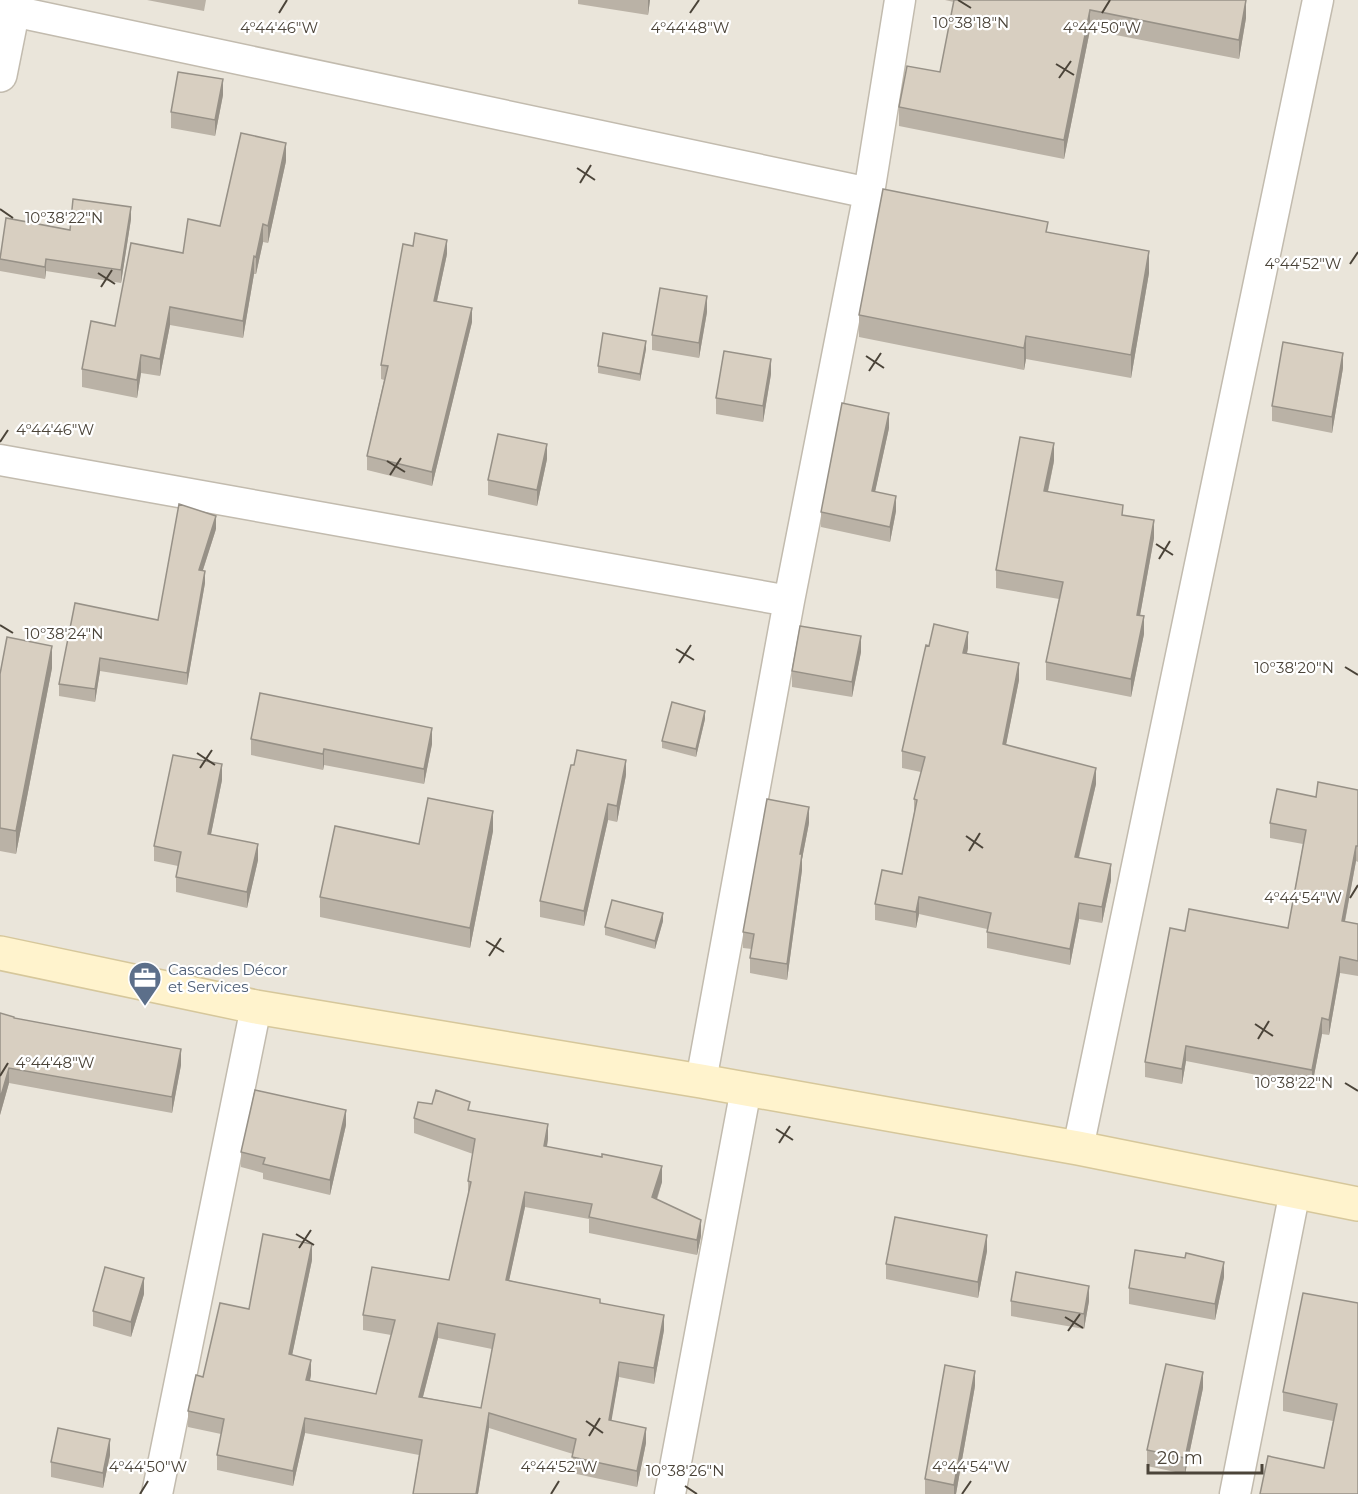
<svg xmlns="http://www.w3.org/2000/svg" width="1358" height="1494" font-family="Montserrat,sans-serif">
	<rect width="100%" height="100%" fill="#f6f3ec"/>
	<!-- residential -->
	<path fill="#eae5da" d="M0,0h1358v1494h-1358z"/>
	<g fill="none" stroke-linecap="round" stroke-linejoin="round">
		<!-- minor casing -->
		<g stroke="#c2bbae" stroke-width="33">
			<path id="minor" d="M13,11l856,182
				M0,460l789,141
				M701,1081l88,-480 80,-408 31,-193
				M1078,1148l240,-1148
				M157,1494l99,-487
				M670,1494l76,-405
				M1235,1494l60,-303"/>
		</g>
		<!-- tertiary casing -->
		<g stroke="#c2bbae" stroke-width="36">
			<path id="tertiary" d="M0,75l15,-75"/>
		</g>
		<!-- secondary casing -->
		<g stroke="#d6c79b" stroke-width="36">
			<path id="secondary" d="M0,953l256,54 445,74 377,67 280,56"/>
		</g>
		<!-- minor -->
		<use href="#minor" stroke="#fff" stroke-width="30"/>
		<!-- tertiary -->
		<use href="#tertiary" stroke="#fff" stroke-width="33"/>
		<!-- secondary -->
		<use href="#secondary" stroke="#fff3cd" stroke-width="33"/>
	</g>
	<!-- wall -->
	<path fill="#bab2a6" fill-rule="evenodd" d="M147,0h59l-2,11z
		M578,0h72l-2,15 -70,-11z
		M945,0h301v18l-7,41 -149,-29 -26,129 -165,-33v-19l41,-35 14,-70z
		M223,95l-8,41 -44,-8v-16z
		M286,161l-18,82 -5,-1 -7,32h-2l-11,64 -73,-13 -10,51 -19,-3 -4,25 -55,-11v-18l33,-43 68,-73 37,-27z
		M131,219l-10,64 -75,-12 -1,8 -45,-8v-12l70,-29z
		M1048,233l101,40 -18,105 -105,-19 -2,11 -165,-33v-22z
		M447,254l-10,47 35,21 -40,164 -65,-16v-14l17,-76 -3,-1v-14z
		M707,312l-8,46 -47,-8v-15z
		M646,349l-6,32 -42,-8v-7z
		M1343,368l-11,65 -60,-12v-15z
		M771,374l-8,48 -47,-8v-16z
		M889,428l-14,63 21,20 -6,31 -69,-15v-15z
		M547,459l-10,47 -49,-11v-15z
		M1054,461l-6,31 75,23 31,23 -14,77 4,19 -13,63 -85,-17v-18l13,-63 -63,-11v-18z
		M216,529l-13,41 2,13 -18,102 -87,-14 -5,31 -36,-6v-12l99,-64z
		M929,646l39,2 -1,6 52,26 -13,64 90,40 -17,74 32,22 -9,43 -23,-4 -9,46 -83,-17v-19l-68,-15 -3,14 -41,-8v-16l27,-30 12,-61v-14l7,-27 -19,-4v-17z
		M861,652l-9,45 -60,-10v-16z
		M52,668l-36,186 -16,-3v-177z
		M705,719l-9,38 -34,-9v-7z
		M251,739l181,5 -8,40 -100,-19 -1,5 -72,-15z
		M626,775l-9,47 -9,-2 -24,106 -44,-9v-16z
		M222,780l-11,54 47,26 -11,48 -71,-16v-15l2,-11 -24,-5v-15z
		M1358,790v72l-2,-1 -11,61 13,2v52l-18,-3 -11,62 -7,-1 -10,52 -126,-25 -4,23 -37,-7v-15l40,-131 103,-3 15,-84 -33,-6v-15l46,-26z
		M809,823l-7,36v11l-15,110 -37,-7v-15l2,-9 -9,-1v-16z
		M493,831l-23,117 -150,-31v-20l99,-53z
		M663,921l-8,28 -50,-14v-8z
		M0,1013l14,5 167,47 -9,48 -163,-30 -9,32z
		M470,1110l78,29 -1,8 115,35 -5,18 44,36 -4,19 -108,-22v-14l-64,-12 -16,73 91,23 64,27 -10,54 -35,-7 -8,43 35,23 -9,44 -65,-14 1,-19 -84,-26 -11,66h-65l6,-39 -114,-22 -12,53 -76,-16v-15l4,-21 -33,-7v-16l15,-34 46,-68 63,-49 -20,95 19,20 -1,6 66,13 15,-59 -28,-5v-15l86,-35 19,-85v-14l5,-27 -59,-21v-15zM438,1338l54,11 -11,59 -58,-11z
		M346,1125l-16,70 -67,-16v-6l-22,-6v-15z
		M987,1251l-9,47 -92,-19v-15z
		M1224,1277l-9,43 -86,-16v-16z
		M144,1294l-13,43 -38,-11v-15z
		M1011,1301h78l-5,28 -73,-13z
		M1358,1303l-34,165 9,-47 -50,-10v-19z
		M975,1386l-19,108h-31v-15z
		M1203,1388l-18,86 -38,-8v-16z
		M110,1455l-7,33 -52,-11v-15z"/>
	<!-- shaded-wall -->
	<path fill="#979187" d="M648,0h2l-2,15z
		M1246,0v18l-7,41v-19z
		M1090,10v20l-26,129v-19z
		M223,79v16l-8,41v-16z
		M286,143v18l-18,82v-17z
		M131,207v12l-10,64v-13z
		M263,224v18l-7,32v-17z
		M447,240v14l-13,61v-14z
		M1149,251v22l-18,105v-23z
		M254,256v18l-11,64v-17z
		M46,259v12l-1,8v-12z
		M707,296v16l-8,46v-15z
		M170,307v18l-10,51v-17z
		M472,308v14l-40,164v-14z
		M1026,336v23l-2,11v-22z
		M646,341v8l-6,32v-7z
		M1343,353v15l-11,65v-16z
		M141,355v18l-4,25v-18z
		M771,359v15l-8,48v-16z
		M889,413v15l-17,78v-15z
		M1054,443v18l-10,48v-18z
		M547,444v15l-10,47v-16z
		M896,496v15l-6,31v-15z
		M216,516v13l-17,53v-12z
		M1154,520v18l-17,94v-17z
		M205,571v12l-18,102v-12z
		M1144,616v18l-13,63v-18z
		M968,632v16l-5,21v-16z
		M861,636v16l-9,45v-15z
		M52,646v22l-36,186v-23z
		M100,658v13l-5,31v-13z
		M1019,663v17l-16,80v-16z
		M705,711v8l-9,38v-8z
		M432,728v16l-8,40v-15z
		M324,749v16l-1,5v-16z
		M626,760v15l-9,47v-16z
		M222,764v16l-14,69v-15z
		M1096,768v16l-21,89v-16z
		M608,804v16l-24,106v-15z
		M809,807v16l-7,36v11l-15,110v-16l13,-110z
		M493,811v20l-23,117v-20z
		M258,844v16l-11,48v-16z
		M1356,846v15l-14,75v-15z
		M1111,864v16l-9,43v-16z
		M919,897v17l-3,14v-16z
		M1079,903v16l-9,46v-16z
		M663,913v8l-8,28v-8z
		M1340,957v16l-11,62v-15z
		M1322,1018v16l-10,52v-16z
		M1186,1046v15l-4,23v-15z
		M181,1049v16l-9,48v-16z
		M9,1068v15l-9,32v-16z
		M346,1110v15l-16,70v-15z
		M548,1124v15l-4,23v-16z
		M662,1166v16l-10,31v-16z
		M525,1192v15l-19,88v-15z
		M701,1220v16l-4,19v-15z
		M987,1235v16l-9,47v-16z
		M312,1244v16l-23,110v-16z
		M1224,1262v15l-9,43v-16z
		M144,1278v16l-13,43v-15z
		M1089,1286v15l-5,28v-15z
		M664,1315v15l-10,54v-16z
		M438,1323v15l-19,74v-15z
		M311,1360v15l-5,21v-16z
		M619,1362v15l-10,58v-15z
		M975,1371v15l-19,108h-2v-9z
		M1203,1372v16l-18,86v-16z
		M489,1413v15l-11,66h-2z
		M305,1418v15l-12,53v-15z
		M646,1428v15l-9,44v-16z
		M110,1439v16l-7,33v-15z"/>
	<!-- building -->
	<path fill="#d8cfc1" stroke="#979187" stroke-width="1.5" fill-rule="evenodd" d="M954,0h292l-7,40 -149,-30 -26,130 -165,-33 8,-41 33,6z
		M178,72l45,7 -8,41 -44,-8z
		M241,133l45,10 -18,83 -5,-2 -7,33 -2,-1 -11,65 -73,-14 -10,52 -19,-4 -4,25 -55,-11 9,-48 24,5 16,-83 52,10 5,-34 32,7z
		M883,189l165,33 -2,10 103,19 -18,104 -105,-19 -2,12 -165,-33z
		M73,199l58,8 -10,63 -75,-11 -1,8 -45,-8 6,-41 64,12z
		M415,233l32,7 -13,61 38,7 -40,164 -65,-16 21,-90 -7,-1 22,-121 10,2z
		M660,288l47,8 -8,47 -47,-8z
		M603,333l43,8 -6,33 -42,-8z
		M1283,342l60,11 -11,64 -60,-11z
		M724,351l47,8 -8,47 -47,-8z
		M842,403l47,10 -17,78 24,5 -6,31 -69,-15z
		M498,434l49,10 -10,46 -49,-10z
		M1020,437l34,6 -10,48 79,14 -1,10 32,5 -17,95 7,1 -13,63 -85,-17 17,-80 -67,-12z
		M179,504l37,12 -17,54 6,1 -18,102 -87,-15 -5,31 -36,-5 16,-81 83,17z
		M934,624l34,8 -5,21 56,10 -16,81 93,24 -21,89 36,7 -9,43 -23,-4 -9,46 -83,-17 4,-19 -72,-16 -3,15 -41,-8 7,-34 20,4 15,-74 -3,-1 11,-42 -23,-6 24,-106 3,1z
		M800,626l61,10 -9,46 -60,-11z
		M7,637l45,9 -36,185 -16,-3v-154z
		M260,693l172,35 -8,41 -100,-20 -1,5 -72,-15z
		M672,702l33,9 -9,38 -34,-8z
		M577,750l49,10 -9,46 -9,-2 -24,107 -44,-10 31,-136h3z
		M173,755l49,9 -14,70 50,10 -11,48 -71,-15 5,-25 -27,-6z
		M1318,782l40,8v56h-2l-14,75 16,3v37l-18,-4 -11,63 -7,-2 -10,52 -126,-24 -4,23 -37,-7 25,-134 15,3 4,-22 99,19 18,-98 -36,-7 7,-34 39,8z
		M428,798l65,13 -23,117 -150,-31 15,-71 84,18z
		M767,799l42,8 -9,47h2l-15,110 -37,-6 4,-24 -11,-2z
		M612,900l51,13 -8,28 -50,-14z
		M0,1013l14,4v1l167,31 -9,48 -163,-29 -9,31z
		M255,1090l91,20 -16,70 -67,-16 2,-6 -24,-6z
		M436,1090l34,12 -2,8 80,14 -4,22 58,11v-3l60,12 -10,31 49,23 -4,20 -108,-23 3,-13 -67,-12 -19,88 94,19v4l64,12 -10,53 -35,-6 -10,58 37,8 -9,43 -65,-14 4,-18 -87,-26 -13,81h-63l9,-54 -117,-22 -12,53 -76,-16 7,-36 -36,-8 8,-36 7,2 17,-74 29,6 14,-75 49,10 -23,110 22,6 -5,20 70,14 19,-74 -32,-5 9,-48 77,13 22,-98 -3,-1 7,-42 -61,-21 4,-16 14,2zM438,1323l57,11 -14,74 -62,-11z
		M895,1217l92,18 -9,47 -92,-18z
		M1135,1250l50,8 1,-5 38,9 -9,42 -86,-16z
		M105,1267l39,11 -13,44 -38,-11z
		M1016,1272l73,14 -5,28 -73,-13z
		M1303,1293l55,10v191h-98l8,-38 56,12 13,-64 -54,-12z
		M1166,1364l37,8 -18,86 -38,-8z
		M945,1365l30,6 -21,114 -29,-6z
		M58,1428l52,11 -7,34 -52,-11z"/>
	<!-- ticks -->
	<path fill="none" stroke="#4b4439" stroke-width="2" d="M958,0l13,8M279,13l8,-13M690,13l9,-13M1102,13l8,-13M1056,64l18,11M1059,78l12,-17M577,168l18,12M580,183l11,-18M0,209l13,9M1350,264l8,-12M98,273l17,11M101,287l11,-17M866,356l18,12M869,371l12,-18M0,442l8,-12M387,461l18,11M390,475l11,-17M1156,544l17,11M1159,559l11,-18M0,625l13,8M676,649l18,11M679,663l12,-18M1345,667l13,8M197,753l18,12M200,768l12,-18M966,836l17,12M969,851l11,-18M1350,898l8,-13M486,941l18,11M489,956l12,-18M1255,1024l18,12M1258,1039l11,-18M0,1076l8,-13M1345,1083l13,8M776,1129l17,11M779,1143l11,-17M296,1234l18,11M299,1248l12,-18M1065,1317l18,11M1068,1331l12,-17M586,1421l17,12M589,1436l11,-18M685,1486l12,8M140,1494l8,-13M551,1494l8,-13M962,1494l9,-13"/>
	<!-- icons -->
	<defs>
		<g id="office-pin" transform="scale(1.725)"><path d="M0 17L-7.5 6A9.5 9.5 0 1 1 7.5 6Z" fill="#5c6f8a" stroke="#fff"/><path d="M-6-3h4V-5.5h4V-3h4V5H-6ZM-1-4.5V-3h2v-1.5ZM-6 0V1H6V0Z" fill="#fff"/></g>
	</defs>
	<g fill-rule="evenodd">
		<use href="#office-pin" x="145" y="978"/>
	</g>
	<g text-anchor="middle" dominant-baseline="central" stroke-width="4.5" stroke-linejoin="round" paint-order="stroke">
		<!-- service labels -->
		<g font-size="15" fill="#4e5e75" stroke="#fff" text-anchor="start">
			<text x="168" y="969">Cascades Décor<tspan x="168" dy="17">et Services</tspan></text>
		</g>
	</g>
	<g font-size="15" text-anchor="middle" fill="#4b4439" stroke="#fff" stroke-width="4.5" stroke-linejoin="round" paint-order="stroke">
		<text x="971" y="28">10°38'18"N</text>
		<text x="279" y="33">4°44'46"W</text>
		<text x="690" y="33">4°44'48"W</text>
		<text x="1102" y="33">4°44'50"W</text>
		<text x="64" y="223">10°38'22"N</text>
		<text x="1303" y="269">4°44'52"W</text>
		<text x="55" y="435">4°44'46"W</text>
		<text x="64" y="639">10°38'24"N</text>
		<text x="1294" y="673">10°38'20"N</text>
		<text x="1303" y="903">4°44'54"W</text>
		<text x="55" y="1068">4°44'48"W</text>
		<text x="1294" y="1088">10°38'22"N</text>
		<text x="148" y="1472">4°44'50"W</text>
		<text x="559" y="1472">4°44'52"W</text>
		<text x="971" y="1472">4°44'54"W</text>
		<text x="685" y="1476">10°38'26"N</text>
	</g>
	<!-- scale -->
	<path d="M1148 1464v9h114v-9" fill="none" stroke="#4b4439" stroke-width="3"/>
	<text x="1157" y="1464" font-size="18" fill="#4b4439" stroke="#ffffff" stroke-width="4.5" paint-order="stroke">20 m</text>
</svg>
